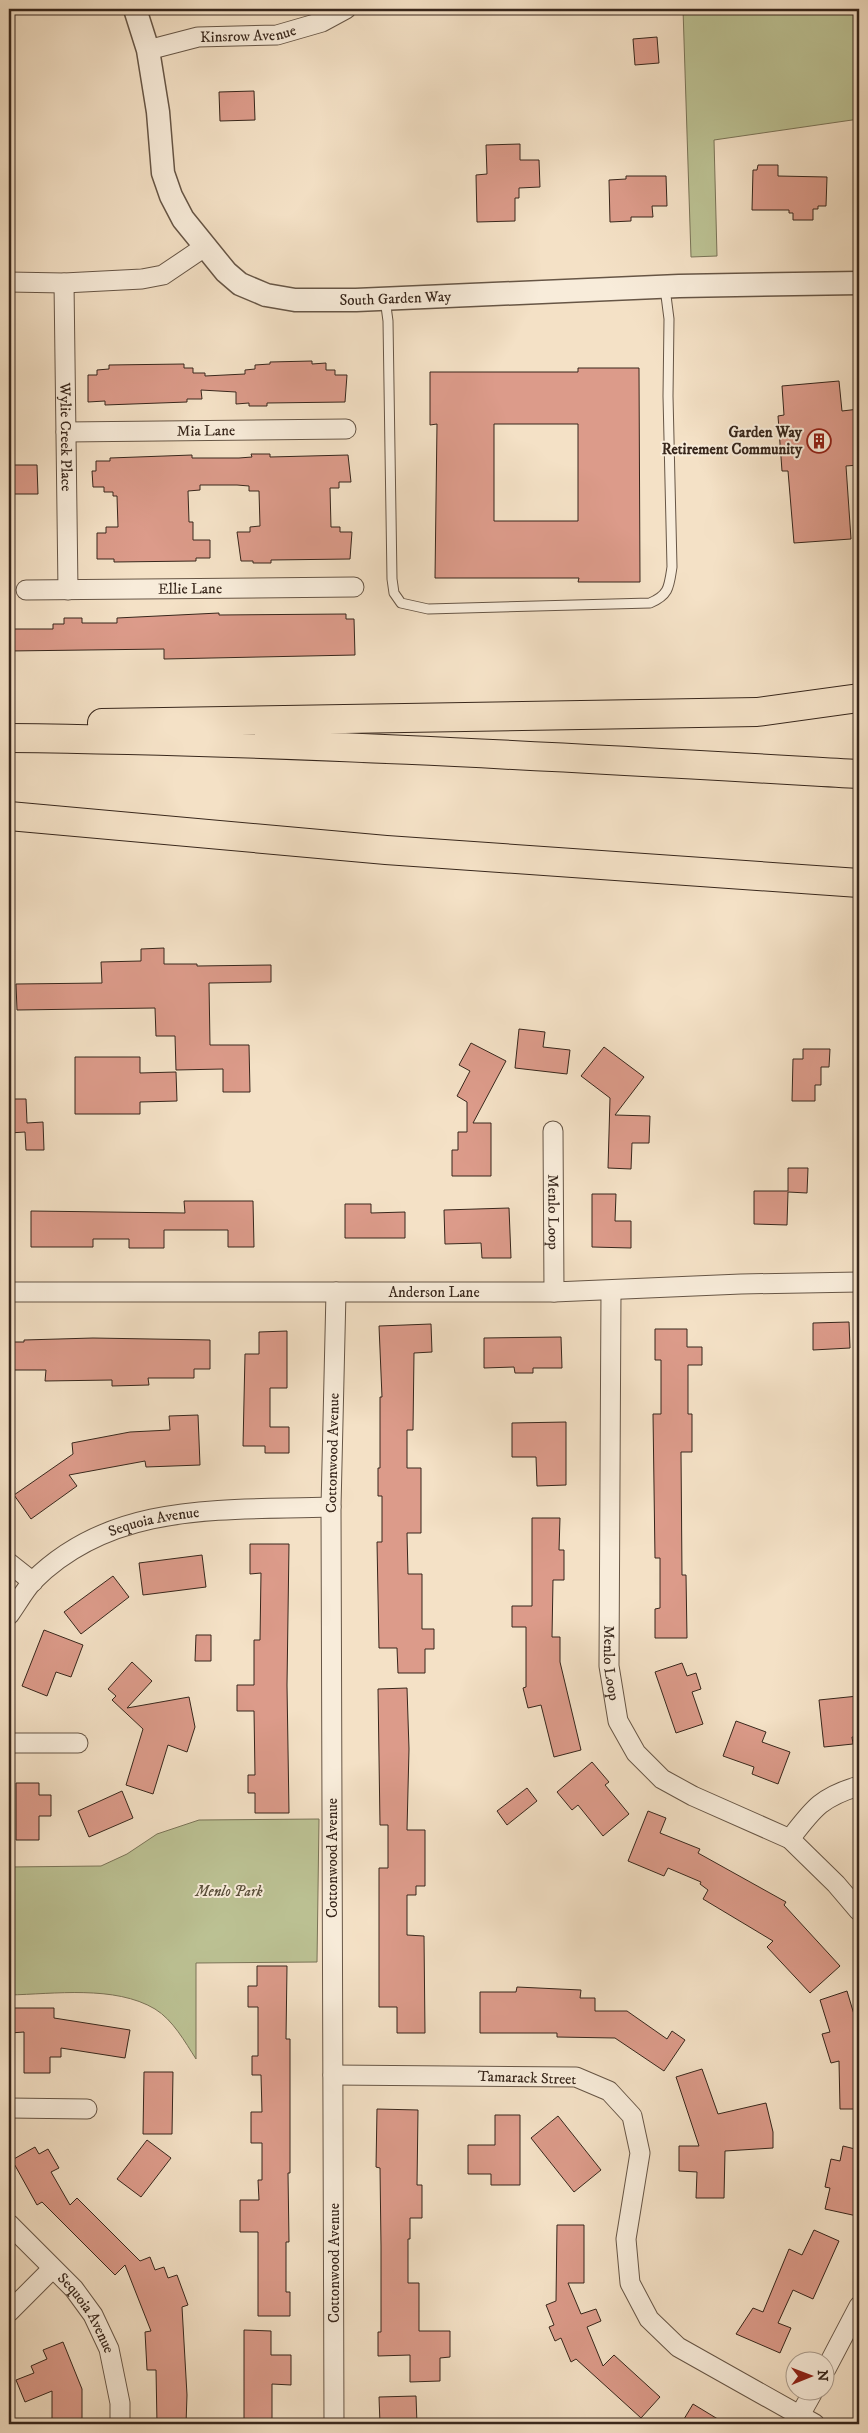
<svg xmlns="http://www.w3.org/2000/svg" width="868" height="2433" font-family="'IM FELL DW Pica',serif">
	<rect width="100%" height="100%" fill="#f4e1c6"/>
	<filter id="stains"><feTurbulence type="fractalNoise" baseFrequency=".004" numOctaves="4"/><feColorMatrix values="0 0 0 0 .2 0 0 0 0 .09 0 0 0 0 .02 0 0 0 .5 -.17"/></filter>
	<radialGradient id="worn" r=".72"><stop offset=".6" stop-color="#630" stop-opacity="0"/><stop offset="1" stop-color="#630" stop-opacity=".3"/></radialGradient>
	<!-- green -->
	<path fill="#bcc294" stroke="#7a7458" d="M683,9h176v110l-145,21 3,116 -26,1z
		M319,1819l-2,143 -121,1v96c-11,-17 -23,-39 -41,-50 -40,-24 -101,-15 -146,-14v-128l92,-1 26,-12 30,-20 42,-14z"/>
	<!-- building -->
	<path fill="#dc9b8a" stroke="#38271c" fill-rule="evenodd" d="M657,37l2,26 -24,2 -2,-26z
		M254,91l1,29 -35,1 -1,-29z
		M520,144v16h19l1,27 -21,1v10h-4v23l-38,1 -1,-47 11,-1 -1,-29z
		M758,165h20v11l49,1 -1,29h-8v3h-5v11h-20v-7h-4v-3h-37l1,-40h4z
		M626,176h40l1,30h-15l1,11h-22v4l-21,1 -1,-42 17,-1z
		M312,361v3l14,-1v7h9v5h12l-2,27 -78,1v3h-18v-3l-13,1v-12l-35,-2 1,9h-15v3l-82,3v-4l-17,1v-27h9v-5l12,-1v-4l75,-1v4h9v5h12v3l40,-2v-4l10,-1v-4l15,-1v-2z
		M578,368h61l1,214h-62l1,-4h-144l2,-154 -7,1v-53h148zM494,424h84v97h-84z
		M839,381l3,30 17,-2v56l-13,1 5,73 -57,4 -6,-72h-6l-4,-55 6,-1 -2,-29z
		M251,454h19v3l78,-2 3,27h-12v6h-9l1,39h9v5h12l-2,27 -79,1v3h-18v-2h-12l-4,-29h13v-5l10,-1 -1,-35h-10v-5l-12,-1h-37v5l-12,1 1,31h4v18h17v18h-14v3l-82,1v-3h-17v-26h9v-6h12l-1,-31h-4v-4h-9v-5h-11l-1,-16h4v-10h14v-3l82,-3v3h47l13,-1z
		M9,465h28l1,29h-29z
		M219,613v2l127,-1v5h8l1,36 -191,4v-10l-155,2v-22h44v-5h11v-6h18v5h35v-5z
		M164,948v16h33v2l74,-1v17l-62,1 1,62h39l1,47h-27v-23l-47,1 -1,-34h-19l-1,-28 -138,2 -1,-26 86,-1 -1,-21 40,-1v-12z
		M519,1029l26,3 -2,15 27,3 -3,24 -52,-6z
		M471,1043l35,18 -33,62h18v53h-39v-26h6v-18h9v-30l-10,-6 13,-25 -11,-6z
		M604,1047l40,30 -29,38 35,1 -1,27h-17l-1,26 -23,-1 2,-70 -29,-22z
		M803,1049h27l-1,18h-8v18h-6v16h-23l1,-42h10z
		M75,1057h65v16l36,-1 1,29 -37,1v12h-65z
		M9,1099h17l1,24 16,-1 1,28h-18l-1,-18 -16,1z
		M788,1168h20l-1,25 -19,-1 -1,33 -33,-1v-33h34z
		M592,1194h24l-1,27h16v27l-39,-1z
		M184,1201h69l1,46h-26v-17h-64v18h-35v-9h-36v8h-62v-36l154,2z
		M345,1204h26v9l34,-1v26h-60z
		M509,1208l2,50h-29l-1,-15 -36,1 -1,-34z
		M849,1322l1,26 -37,2v-27z
		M431,1324l1,28 -18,1 -1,77h-6v38h14v65h-14l1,41h14v55h12v20h-9v24h-27l-1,-25h-18l-2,-106h5v-46h-4v-28h2v-71h2l-3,-71z
		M655,1329h32v18h15v18h-14v49h4v38h-11l1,123h4l1,63h-32v-29l5,-1v-50h-5l-2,-144h8v-54h-6z
		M287,1331v57h-17v39h19v26h-24v-7h-22l2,-92h14v-22z
		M561,1337l1,31h-29v5h-18l-1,-6 -30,1v-30z
		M93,1338l117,2v29h-16v9h-46l1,7 -37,1v-6l-67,1 1,-11h-37v-28h15v-2z
		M198,1415l2,50 -54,2 -1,-6 -76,14 8,11 -46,33 -17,-24 59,-41 -1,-11 58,-11 40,-2 -1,-14z
		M566,1422v63l-29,1 -1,-29h-24v-34z
		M532,1518h28l-1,32h5v30h-11l-1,57h8v25l21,88 -27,7 -13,-52 -13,3 -5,-20 3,-1v-60h-14v-21h20z
		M250,1544h39l-2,141 2,128h-34v-20h-7v-18h7l-1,-64h-17v-26h17v-45h6l1,-67 -11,1z
		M202,1555l4,32 -63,8 -4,-32z
		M113,1576l16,21 -48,37 -17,-22z
		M44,1630l39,15 -12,32 -15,-5 -9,24 -25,-10z
		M196,1635h15v26h-16z
		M132,1662l20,19 -25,27 62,-11 6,30 -8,25 -19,-7 -15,49 -27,-9 17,-56 -31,-29 4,-4 -8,-7z
		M682,1663l5,13 9,-3 5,16 -9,3 11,32 -27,9 -21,-61z
		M407,1688l2,61 -2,81h18v56h-9v9h-9v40l17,1 1,97h-28v-26h-18v-139h9v-43h-8l-2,-136z
		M858,1696l1,41h-7l1,7 -29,3 -5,-47z
		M736,1721l30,11 -4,10 28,10 -12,32 -26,-10 2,-7 -31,-11z
		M592,1762l17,20 -4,3 24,29 -26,22 -25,-31 -6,5 -15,-18z
		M16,1783h23v12h12v21h-12v24h-23z
		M527,1788l10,13 -30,24 -10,-14z
		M122,1791l11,27 -44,19 -11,-26z
		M648,1811l18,7 -6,15 40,16 -2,4 88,49 -2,3 56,61 -30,27 -43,-46 6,-6 -70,-42 5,-9 -8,-6 1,-2 -33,-14 -4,8 -36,-15z
		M257,1966h30l-1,73h4v134h-2l1,69h-3v50h4v24h-32v-84h-18v-32h19l-1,-20h4v-37h-11v-31h11l-1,-37h-9v-19h6v-49h-10v-21h9z
		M517,1987l64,3 -1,8h15v13h32l40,28 5,-8 13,9 -21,31 -49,-33 -58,-1v-4h-77v-41h36z
		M847,1991l12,40v78h-19l-1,-48 -8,2 -9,-29 8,-2 -10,-32z
		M10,2008h44v10l76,12 -5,28 -64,-10v9h-11v16h-26v-41l-14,1z
		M702,2069l16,45 48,-11 7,29v16l-48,3 -1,47h-28l1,-26 -18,-1v-25h20l-23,-69z
		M144,2072h29l-1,62h-29z
		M377,2109l41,1 -1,75h5v33h-12v21h-2v44h11v48h31v26l-10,1v23l-30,1v-27l-32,1v-24h3v-86l-1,-78 -4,-1z
		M495,2115h25v70h-29v-11h-23v-29h27z
		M558,2116l43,54 -27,22 -43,-54z
		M147,2140l24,18 -30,39 -24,-18z
		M843,2146l16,4v54l-2,12 -32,-7 5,-21 -5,-1 6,-28 9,2z
		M35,2147l4,7 9,-5 11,19 -8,4 19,33 7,-7 63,63 10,-4 5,13 9,-3 4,11 9,-3 11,30 -6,2 5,88 -1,29h-29l-1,-54h-9l-2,-38 6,-1 -26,-66 -10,10 -73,-73 -5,3 -25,-45z
		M557,2225h27v58h-16l13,31 15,-5 5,12 -14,6 16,39 11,-11 46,42 -19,21 -65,-59 -5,3 -10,-24 -6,3 -6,-14 5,-2 -8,-20 10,-4z
		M814,2230l25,11 -26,58 -20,-9 -15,33 13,5 -11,25 -44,-19 17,-26 10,4 26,-63 13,6z
		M244,2330l27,1v24h20v30l-19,-1v40h-28z
		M63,2342l19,47v35h-30v-33l-27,11 -9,-22 18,-7 -3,-7 16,-7 -4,-9z
		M416,2396l1,28h-37l-1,-27z
		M693,2404l33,20h-45z"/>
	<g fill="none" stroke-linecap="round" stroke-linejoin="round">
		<!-- service casing -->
		<g stroke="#675646" stroke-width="11">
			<path id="service" d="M385,299l3,22 4,258 2,14 7,10 27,6 222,-6c19,-8 19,-16 22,-36l-4,-171 1,-77 -4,-31"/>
		</g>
		<!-- minor casing -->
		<g stroke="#675646" stroke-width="21">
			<g id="minor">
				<path id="s1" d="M148,50l50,-13 79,-2 45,-13 24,-13"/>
				<path d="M9,282l55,1 78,-4 21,-4 43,-29"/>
				<path id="s2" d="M64,283l4,307"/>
				<path id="s3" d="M66,432l280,-3"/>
				<path id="s4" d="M26,590l328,-3"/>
				<path id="s5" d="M553,1131l1,161"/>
				<path id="s6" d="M611,1291l-2,375 9,55 18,32 26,26 31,17 97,43 46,45 23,27"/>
				<path id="s7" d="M9,1292h545l187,-8 118,-2"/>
				<path d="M9,1563l24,19"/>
				<path id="s8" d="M9,1615c8,-11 15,-24 24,-34 81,-81 193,-70 298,-74"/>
				<path d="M9,1743h69"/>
				<path d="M790,1839c23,-30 31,-42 69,-53"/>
				<path d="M333,2075l243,2 33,14 23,25 8,37 -14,86 4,44 19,36 29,28 137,77"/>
				<path d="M9,2108l78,1"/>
				<path id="s9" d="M9,2224l65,65 19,26 16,34 11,54v21"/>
				<path d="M9,2312l43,-43"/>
				<path d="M826,2369l33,-63"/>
				<path id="s10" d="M334,2424l-3,-917 5,-215"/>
				<path d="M795,2424l19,-34"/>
			</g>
		</g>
		<!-- tertiary casing -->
		<g stroke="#675646" stroke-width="25">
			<g id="tertiary">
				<path id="s11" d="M135,9l13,41 10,62 5,61 8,23 12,23 43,53 14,12 26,11 29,5h61l323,-14 180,-3"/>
			</g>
		</g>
		<!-- motorway casing -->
		<g stroke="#38271c" stroke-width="30">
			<path id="motorway" d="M102,723l655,-11 102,-14
				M9,738c283,3 567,20 850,36
				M9,816l377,34 473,33"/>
		</g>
		<!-- service -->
		<use href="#service" stroke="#f8ecda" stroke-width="9"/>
		<!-- minor -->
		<use href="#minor" stroke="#f8ecda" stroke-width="19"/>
		<!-- tertiary -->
		<use href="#tertiary" stroke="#f8ecda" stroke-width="22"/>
		<!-- motorway -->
		<use href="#motorway" stroke="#f4e1c6" stroke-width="28"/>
	</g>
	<!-- icons -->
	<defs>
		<g id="building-ring" transform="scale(1.25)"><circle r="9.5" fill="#f8ecda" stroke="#8f2418" stroke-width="1.5"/><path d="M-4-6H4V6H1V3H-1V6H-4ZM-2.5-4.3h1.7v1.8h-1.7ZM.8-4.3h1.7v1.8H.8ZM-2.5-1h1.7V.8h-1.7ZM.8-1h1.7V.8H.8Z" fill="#8f2418"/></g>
	</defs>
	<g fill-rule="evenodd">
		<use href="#building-ring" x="819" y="441"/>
	</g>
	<g text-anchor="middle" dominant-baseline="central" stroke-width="4" stroke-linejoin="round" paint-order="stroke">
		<!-- street labels -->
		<g font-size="15" fill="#38271c" stroke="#f8ecda">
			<text stroke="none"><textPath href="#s1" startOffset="102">Kinsrow Avenue</textPath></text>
			<text stroke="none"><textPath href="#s11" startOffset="462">South Garden Way</textPath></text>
			<text stroke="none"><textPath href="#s3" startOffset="140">Mia Lane</textPath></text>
			<text stroke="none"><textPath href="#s2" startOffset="154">Wylie Creek Place</textPath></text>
			<text stroke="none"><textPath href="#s4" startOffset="164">Ellie Lane</textPath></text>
			<text stroke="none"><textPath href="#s5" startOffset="81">Menlo Loop</textPath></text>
			<text stroke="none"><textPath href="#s7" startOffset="425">Anderson Lane</textPath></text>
			<text stroke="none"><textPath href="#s10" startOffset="971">Cottonwood Avenue</textPath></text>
			<text stroke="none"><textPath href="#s8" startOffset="179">Sequoia Avenue</textPath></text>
			<text stroke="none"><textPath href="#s6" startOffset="372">Menlo Loop</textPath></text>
			<text transform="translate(332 1858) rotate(-90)">Cottonwood Avenue</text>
			<text transform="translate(527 2078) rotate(2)">Tamarack Street</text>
			<text transform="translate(334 2263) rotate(-90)">Cottonwood Avenue</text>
			<text stroke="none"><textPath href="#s9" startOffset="119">Sequoia Avenue</textPath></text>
		</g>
		<!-- poi labels -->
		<g font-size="15" font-weight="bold" fill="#38271c" stroke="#f8ecda" text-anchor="end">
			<text x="802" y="432">Garden Way<tspan x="802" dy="17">Retirement Community</tspan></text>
		</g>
		<!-- park labels -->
		<g font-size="15" font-style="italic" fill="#594e3a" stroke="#f8ecda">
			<text x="229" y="1891">Menlo Park</text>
		</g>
	</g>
	<!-- margin -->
	<rect width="868" height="2433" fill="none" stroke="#f4e1c6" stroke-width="30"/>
	<rect x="10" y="10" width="848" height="2413" fill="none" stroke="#38271c" stroke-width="2.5"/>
	<rect x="15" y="15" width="838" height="2403" fill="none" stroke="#38271c"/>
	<!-- north arrow -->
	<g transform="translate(810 2376) rotate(89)"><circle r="24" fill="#f8ecda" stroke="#ab9d8e"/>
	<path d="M0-4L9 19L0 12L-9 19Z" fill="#8f2418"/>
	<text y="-8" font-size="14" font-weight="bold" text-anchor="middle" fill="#38271c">N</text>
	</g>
	<rect width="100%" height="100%" filter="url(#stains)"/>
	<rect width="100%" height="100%" fill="url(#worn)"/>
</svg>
